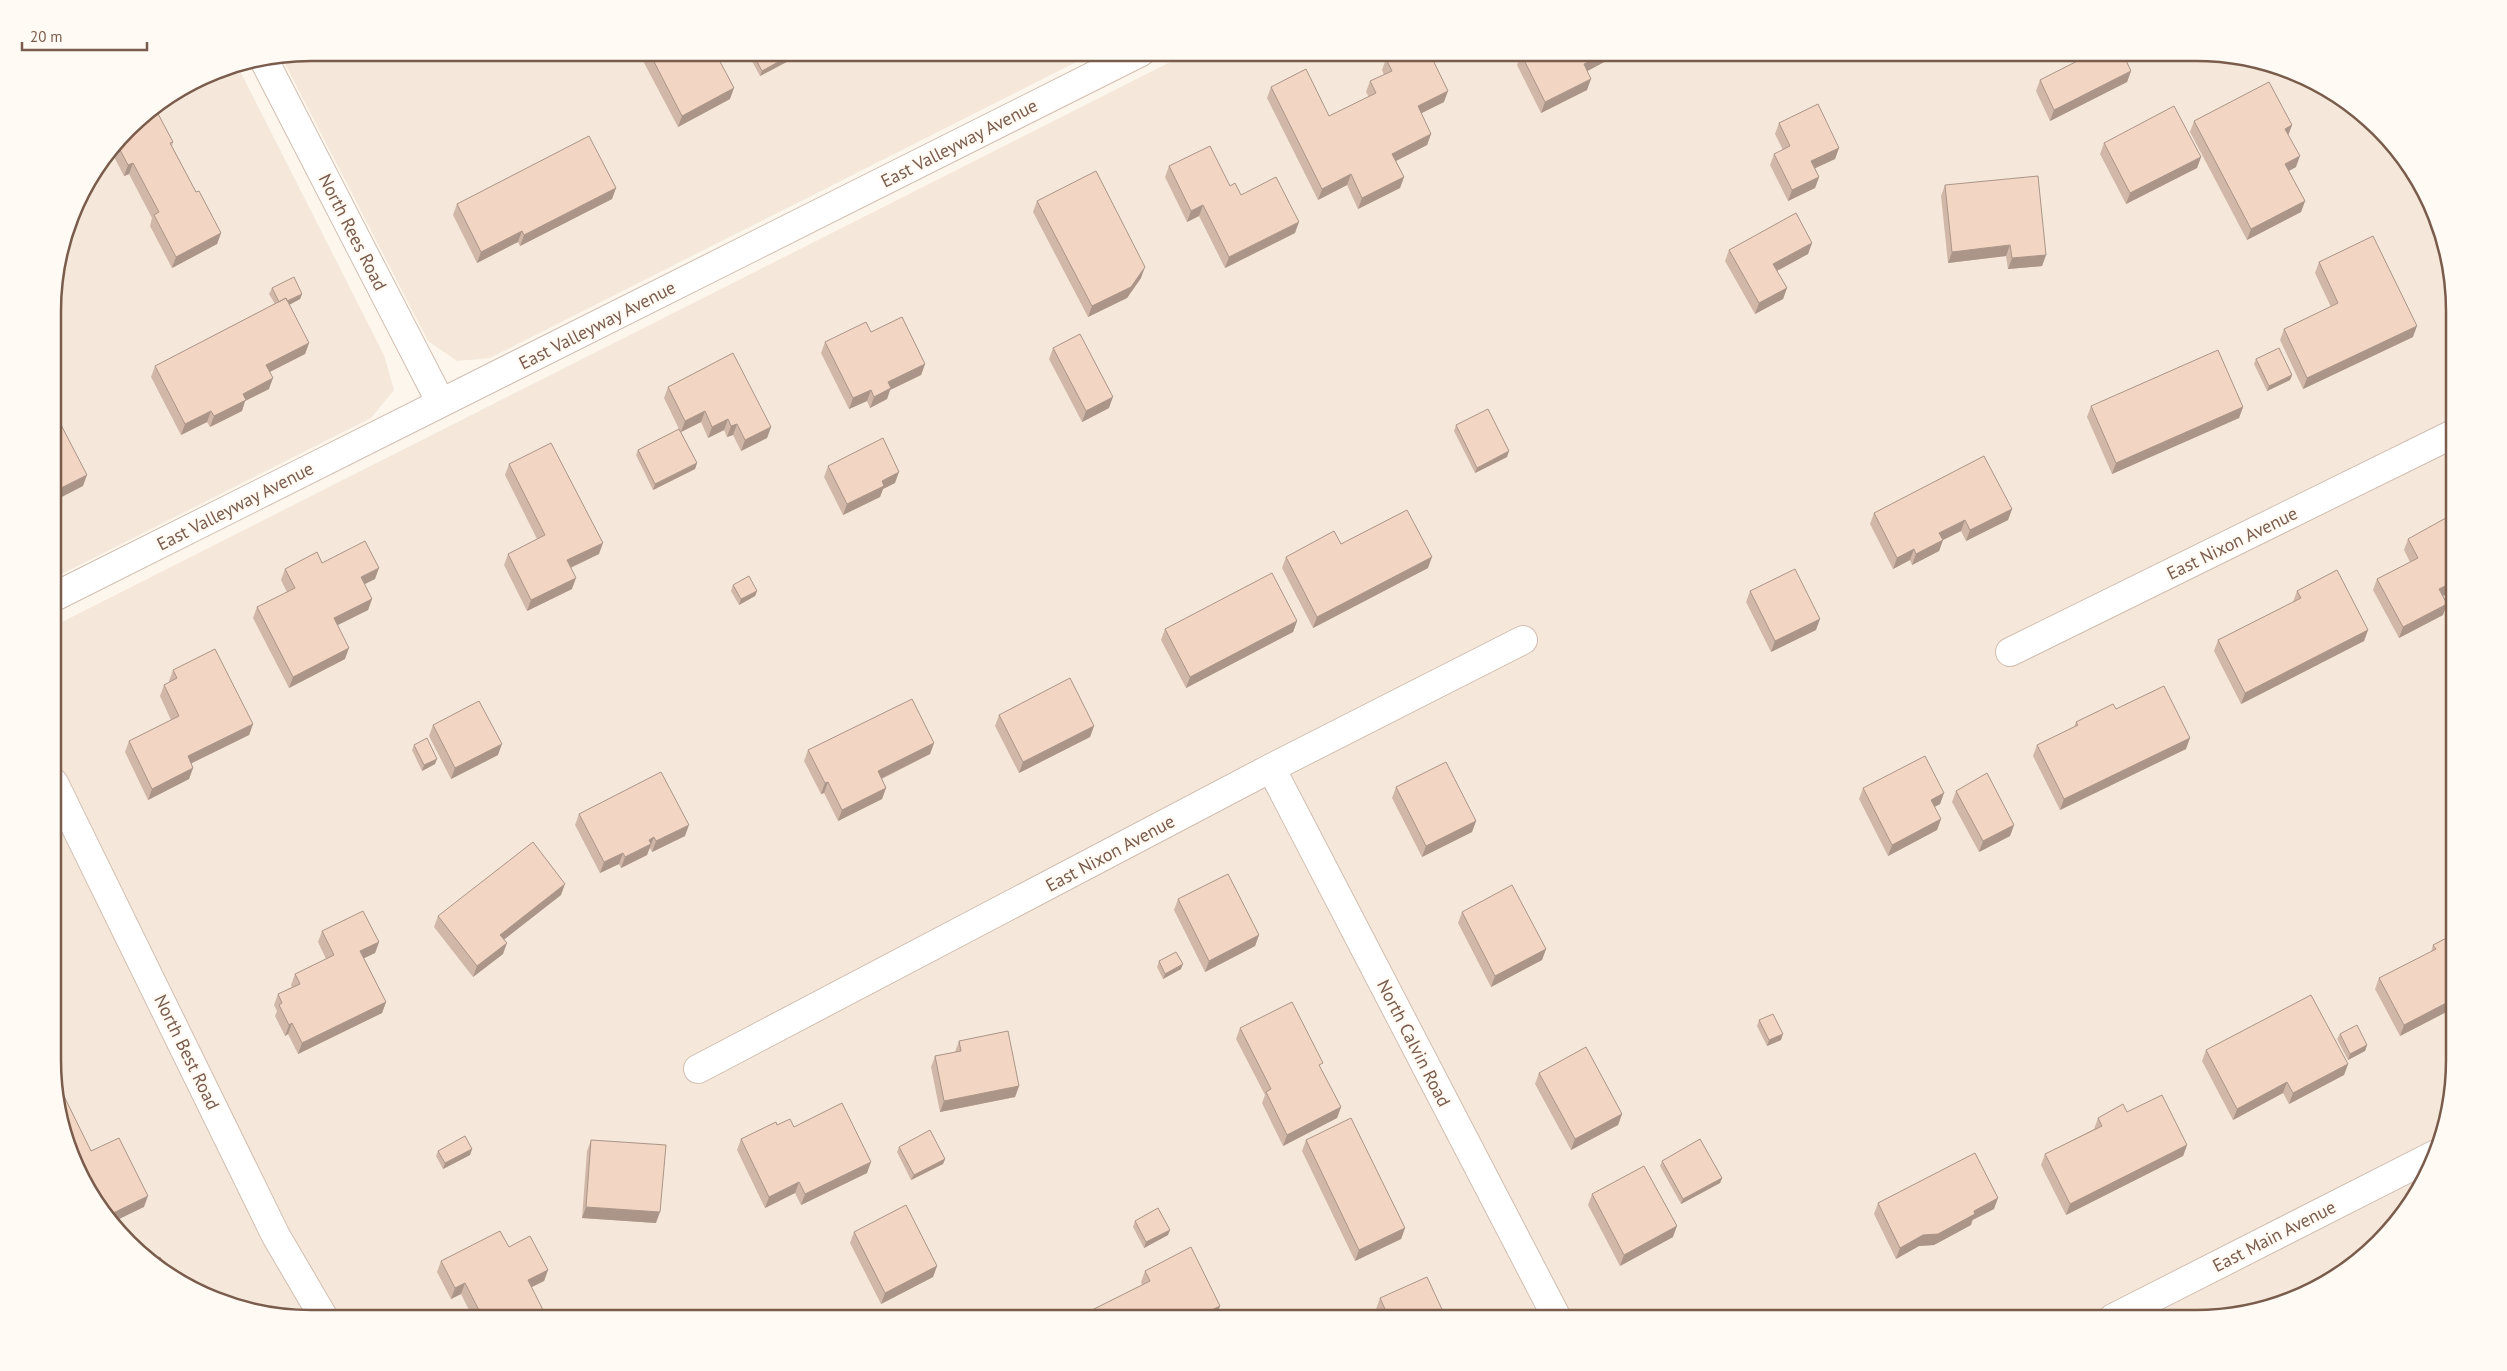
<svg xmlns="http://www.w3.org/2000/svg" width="2507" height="1371" font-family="'PT Sans',sans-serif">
	<rect width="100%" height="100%" fill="#fdf6ec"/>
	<!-- residential -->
	<path fill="#f5e8da" d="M311,52l783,1 -604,305 -33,3 -29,-20 -146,-283z
		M2196,52l67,9 48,18 56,38 44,50 24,45 17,65 2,783 -8,67 -18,48 -38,56 -51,44 -60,30 -66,13h-1902l-67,-8 -48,-18 -55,-37 -45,-51 -24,-45 -17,-65 -1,-468 1134,-573z
		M238,67l146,288 10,35 -23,28 -317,160 -1,-284 26,-98 61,-79 72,-45z"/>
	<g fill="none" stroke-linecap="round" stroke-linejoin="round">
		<!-- minor casing -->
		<g stroke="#d1beb0" stroke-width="30">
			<path id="minor" d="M265,62l176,341
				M54,597l1087,-545
				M2010,652l443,-218
				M1271,768l286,550
				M54,783l222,453 48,82
				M698,1069l573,-301 252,-128
				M2113,1318l323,-164"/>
		</g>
		<!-- minor -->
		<use href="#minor" stroke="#fff" stroke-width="28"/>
	</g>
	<!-- wall -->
	<path fill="#d1b7a8" d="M645,52h70l15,47 -52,28 -36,-68z
		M747,52h51l-2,5 -36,19z
		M1525,52h98l-36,19v19l-46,23 -24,-48 4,-11z
		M1386,59l58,43 -23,11 10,21 -4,11 -31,16 8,16 -4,11 -42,21 -11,-24 -29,15 -51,-102 4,-11 58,29 40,-19 -3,-5 4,-11 14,-6 -2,-5z
		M2131,71l-4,11 -77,39 -14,-30 4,-11z
		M140,117l33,25 -1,4 24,46 25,41 -4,11 -45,24 -22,-42 2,-8 -23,-44 -5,2 -12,-23z
		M2194,121l98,4 -4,9 8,33 -7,4 16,30 -4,11 -54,28 -57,-108z
		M1779,123l60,25 -4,11 -20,9 4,9 -4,11 -27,13 -18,-36 4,-11 9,-4 -8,-16z
		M2104,143l97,14 -4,11 -71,36 -26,-50z
		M1169,166l61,20 11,9 54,38 -70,35 -26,-52 -12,6 -22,-45z
		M1945,185l101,70 -4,11 -34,3 -2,-13 -58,7 -7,-67z
		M616,188l-4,11 -92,47 -2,-4 -41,21 -24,-48 4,-11z
		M1037,201l104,77 -14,20 -39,19 -55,-105z
		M1812,243l-4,11 -31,17 10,17 -4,11 -28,15 -30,-53 4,-11z
		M2319,262l94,75 -110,52 -23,-49 4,-11 47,-22 -16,-34z
		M272,288l30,6 -2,5 -11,6 20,38 -4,11 -36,18v17l-24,12 -3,10 -32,16 -3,-5 -26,13 -30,-58 4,-11 120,-62 -6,-10z
		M871,332l54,32 -4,11 -31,15 -3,9 -17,9 -3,-7 -18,8 -28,-56 4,-11z
		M1053,348l56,60 -27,14 -33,-63z
		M2256,359l36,16 -2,5 -23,11 -13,-27z
		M668,387l103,40 -4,11 -26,13 -8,-16 -6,2 -3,-7 -16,8 -7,-16 -20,10 16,31 -2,6 -42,21 -17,-35 2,-5 41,-21 -15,-31z
		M2091,406l152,1 -4,11 -127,56 -25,-57z
		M1456,425l51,32 -32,16 -21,-42z
		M509,464l90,90 -28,14 1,21 -45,22 -23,-46 4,-11 29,-15 -32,-64z
		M828,466l67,17 -12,6 -3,8 -37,18 -19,-38z
		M2012,509l-4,11 -42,21 -5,-10 -18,9 -4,11 -27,14 -2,-5 -17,9 -23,-45 4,-11z
		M2408,539l35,57v19l-44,23 -26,-48 4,-11 33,-17 -6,-12z
		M1286,557l142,11 -115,60 -31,-60z
		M322,563l53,16 -11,5 8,15 -4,11 -31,15 8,34 -56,29 -36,-70 4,-11 30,-15 -6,-12 4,-11z
		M733,585l24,6 -2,5 -16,9 -8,-14z
		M1750,591l66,39 -45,22 -25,-50z
		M2297,591l71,39 -4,11 -123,63 -27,-53 4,-11 75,-38z
		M1297,621l-4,11 -107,56 -25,-48 4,-11z
		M173,670l80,54 -4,11 -58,28 2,5 -4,11 -41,21 -23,-48 4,-11 42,-21 -11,-24 4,-11 6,-3 -1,-1z
		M999,715l95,11 -4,11 -71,36 -24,-47z
		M2076,722l110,27 -126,61 -27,-54 4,-11 37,-18z
		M433,725l65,30 -47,24 -22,-43z
		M934,743l-4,11 -48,25 4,9 -4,11 -44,22 -14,-28 -3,1 -17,-33 4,-11z
		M414,745l21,19 -13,7 -10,-21z
		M1396,787l80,34 -4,11 -50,25 -30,-59z
		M1863,788l81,5 -4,11 -6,3 7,12 -4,11 -49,26 -29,-57z
		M1956,791l58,34 -4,11 -31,16 -27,-50z
		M579,814l106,22 -33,16 -2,-4 -1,1 -2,6 -26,13 -2,-4 -19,9 -25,-48z
		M561,895l-57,44 -1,15 -30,23 -39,-50 4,-11z
		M1178,899l81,36 -4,11 -50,26 -31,-62z
		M1462,912l84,37 -4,11 -51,27 -33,-64z
		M322,931l57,11 -4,11 -11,5 22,44 -4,11 -84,41 -10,-20 -3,2 -10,-20 2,-5 -3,-6 4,-11 14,-7 -1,-2 4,-11 31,-15 -8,-17z
		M2454,934v74l-54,28 -25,-47 4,-11 52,-26 2,-7z
		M1159,961l22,8 -18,10 -6,-12z
		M1759,1020l22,20 -14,6 -10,-20z
		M1240,1028l101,79 -4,11 -54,28 -21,-43 3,-8 -29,-56z
		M2340,1034l27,11 -2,6 -17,9 -11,-21z
		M959,1041l60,45 -4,11 -75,15 -9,-45 4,-11 20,-4z
		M2206,1050l142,14 -4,11 -55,29 -6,-11 -50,27 -31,-59z
		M1539,1073l83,41 -4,11 -47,25 -36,-66z
		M2127,1112l60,33 -4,11 -117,59 -25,-50 4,-11 49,-25 4,-11z
		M777,1125l17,2 73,46 -66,32 -6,-12 -30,15 -28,-58 4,-11z
		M591,1140l65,83 -74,-5 5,-67z
		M1306,1140l99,88 -4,11 -46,22 -53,-110z
		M899,1147l46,12 -2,5 -32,16 -14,-28z
		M472,1149l-2,6 -27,14 -7,-13 2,-5z
		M1662,1161l60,17 -2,5 -39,21 -21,-38z
		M1592,1194l81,43 -53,29 -32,-61z
		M1878,1203l116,6 -21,11 -2,5 -37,20 -15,1 -23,13 -22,-45z
		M1135,1221l33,14 -24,13 -11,-21z
		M854,1232l83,34 -4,11 -52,27 -31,-61z
		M509,1247l39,23 -4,11 -13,6 16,31h-74l-12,-24 -10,5 -14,-27 4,-11z
		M1145,1271l75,35 -4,11 -4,1h-136l66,-33 -1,-3z
		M1380,1298l66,20h-66l-4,-9z"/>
	<!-- shaded-wall -->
	<path fill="#aa9588" d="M796,52h2l-2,5 -36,19 2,-5z
		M1606,52h17l-43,23 4,-11z
		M2131,71l-4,11 -77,39 4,-11z
		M1591,79l-4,11 -46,23 4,-11z
		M734,88l-4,11 -52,28 4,-11z
		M1448,91l-4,11 -30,15 4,-11z
		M2292,125l-4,11 -3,-7z
		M1431,134l-4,11 -39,20 4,-11z
		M1839,148l-4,11 -28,13 4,-11z
		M2300,156l-4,11 -15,8 4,-11z
		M2201,157l-4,11 -71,36 4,-11z
		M133,163l-4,11 -5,2 4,-11z
		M1351,174l-4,11 -29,15 4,-11z
		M1404,177l-4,11 -42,21 4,-11z
		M1819,177l-4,11 -27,13 4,-11z
		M616,188l-4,11 -92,47 4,-11z
		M2305,201l-4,11 -54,28 4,-11z
		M1203,205l-4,11 -12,6 4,-11z
		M1299,222l-4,11 -70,35 4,-11z
		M522,231l-4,11 -41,21 4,-11z
		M221,233l-4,11 -45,24 4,-11z
		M1812,243l-4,11 -39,21 4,-11z
		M2010,245l-4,11 -58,7 4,-11z
		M2046,255l-4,11 -34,3 4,-11z
		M1145,267l-4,11 -14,20 -39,19 4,-11z
		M1787,288l-4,11 -28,15 4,-11z
		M302,294l-2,5 -22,12 2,-6z
		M2417,326l-4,11 -110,52 4,-11z
		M309,343l-4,11 -43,22 4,-11z
		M925,364l-4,11 -31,15 -3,9 -17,9 4,-11 14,-15z
		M2292,375l-2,5 -23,11 2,-5z
		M273,378l-4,11 -24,12 -3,10 -32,16 4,-11 29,-22z
		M871,390l-4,11 -18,8 4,-11z
		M1113,397l-4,11 -27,14 4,-11z
		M2243,407l-4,11 -127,56 4,-11z
		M211,411l-4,11 -26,13 4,-11z
		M705,411l-4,11 -20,10 4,-11z
		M728,419l-4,11 -16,8 4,-11z
		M737,424l-4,11 -6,2 4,-11z
		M771,427l-4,11 -26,13 4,-11z
		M1509,451l-2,6 -32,16 2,-5z
		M697,463l-2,6 -42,21 2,-6z
		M899,472l-4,11 -12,6 -3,8 -37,18 4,-11 35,-23z
		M87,475l-4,11 -29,15 -1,-9z
		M2012,509l-4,11 -42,21 4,-11z
		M1965,520l-4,11 -26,13 4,-11z
		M1943,540l-4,11 -27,14 4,-11z
		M603,543l-4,11 -36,17 4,-11z
		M1914,549l-4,11 -17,9 4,-11z
		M1432,557l-4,11 -115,60 4,-11z
		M379,568l-4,11 -18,9 4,-11z
		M576,578l-4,11 -45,22 4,-11z
		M2453,582v9l-18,9 4,-11z
		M757,591l-2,5 -16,9 2,-6z
		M372,599l-4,11 -38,19 4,-11z
		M2447,604l-4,11 -44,23 4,-11z
		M1820,619l-4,11 -45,22 4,-11z
		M1297,621l-4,11 -107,56 4,-11z
		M2368,630l-4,11 -123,63 4,-11z
		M349,648l-4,11 -56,29 4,-11z
		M253,724l-4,11 -65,32 4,-11z
		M1094,726l-4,11 -71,36 4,-11z
		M2190,738l-4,11 -126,61 4,-11z
		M934,743l-4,11 -56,28 4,-11z
		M502,744l-4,11 -47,24 4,-11z
		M437,759l-2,5 -13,7 2,-6z
		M193,768l-4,11 -41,21 4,-11z
		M828,782l-4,11 -3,1 4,-11z
		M886,788l-4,11 -44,22 4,-11z
		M1944,793l-4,11 -13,7 4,-11z
		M1941,819l-4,11 -49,26 4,-11z
		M1476,821l-4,11 -50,25 4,-11z
		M689,825l-4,11 -33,16 4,-11z
		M2014,825l-4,11 -31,16 4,-11z
		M654,837l-7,18 -26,13 4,-11 24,-17z
		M623,853l-4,11 -19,9 4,-11z
		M565,884l-4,11 -65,51 4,-11z
		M1259,935l-4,11 -50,26 4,-11z
		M379,942l-4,11 -19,9 4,-11z
		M507,943l-4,11 -30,23 4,-11z
		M1546,949l-4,11 -51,27 4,-11z
		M1183,964l-2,5 -18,10 2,-5z
		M2454,999v9l-54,28 4,-11z
		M386,1002l-4,11 -84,41 4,-11z
		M292,1023l-4,11 -3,2 4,-11z
		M1783,1034l-2,6 -14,6 2,-6z
		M2367,1045l-2,6 -17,9 2,-6z
		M2348,1064l-4,11 -55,29 4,-11z
		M2287,1082l-4,11 -50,27 4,-11z
		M1019,1086l-4,11 -75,15 4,-11z
		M1341,1107l-4,11 -54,28 4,-11z
		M1622,1114l-4,11 -47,25 4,-11z
		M2187,1145l-4,11 -117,59 4,-11z
		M472,1149l-2,6 -27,14 2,-6z
		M945,1159l-2,5 -32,16 3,-5z
		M871,1162l-4,11 -66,32 4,-11z
		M1722,1178l-2,5 -39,21 2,-5z
		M799,1182l-4,11 -30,15 4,-11z
		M148,1196l-4,11 -31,15 -6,-6z
		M1998,1198l-4,11 -22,11 -1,5 -37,20 -15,1 -23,13 4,-11 23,-13 51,-24z
		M586,1207l74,5 -4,11 -74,-5z
		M1677,1226l-4,11 -53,29 4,-11z
		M1405,1228l-4,11 -46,22 4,-11z
		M1170,1230l-2,5 -24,13 2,-6z
		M937,1266l-4,11 -52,27 4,-11z
		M548,1270l-4,11 -20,10 4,-11z
		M465,1283l-4,11 -10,5 4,-11z
		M1220,1306l-4,11 -4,1h-17z"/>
	<!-- building -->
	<path fill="#f3d5c3" stroke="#aa9588" d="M649,52h66l19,36 -52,28z
		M752,52h44l-34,19z
		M1400,52h29l19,39 -30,15 13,28 -39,20 12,23 -42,21 -11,-24 -29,15 -51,-102 35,-18 23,47 47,-23 -6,-12 22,-10 -6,-12z
		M1525,52h81l-22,12 7,15 -46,23 -24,-48z
		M2095,52h27l9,19 -77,39 -14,-30z
		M2269,82l23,43 -7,4 15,27 -15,8 20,37 -54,28 -57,-108z
		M1818,104l21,44 -28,13 8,16 -27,13 -18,-36 16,-8 -11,-23z
		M2174,106l27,51 -71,36 -26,-50z
		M155,108l18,34 -3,1 26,49 3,-1 22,42 -45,24 -22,-42 5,-3 -26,-49 -5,2 -10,-19 22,-29z
		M589,136l27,52 -92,47 -2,-4 -41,21 -24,-48z
		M1210,146l20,40 5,-3 6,12 35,-18 23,45 -70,35 -26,-52 -12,6 -22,-45z
		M1096,171l49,96 -14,20 -39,19 -55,-105z
		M2038,176l8,79 -34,3 -2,-13 -58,7 -7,-67z
		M1796,213l16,30 -39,21 14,24 -28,15 -30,-53z
		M2373,236l44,90 -110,52 -23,-49 54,-26 -19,-41z
		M294,277l8,17 -15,7 -1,-3 -7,4 -7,-14z
		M286,298l23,45 -43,22 7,13 -30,16 3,6 -32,16 -3,-5 -26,13 -30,-58z
		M902,317l23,47 -37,18 3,6 -17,9 -3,-7 -18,8 -28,-56 41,-20 5,10z
		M1080,334l33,63 -27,14 -33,-63z
		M2279,348l13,27 -23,11 -13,-27z
		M2218,350l25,57 -127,56 -25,-57z
		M733,353l38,74 -26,13 -8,-16 -6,2 -3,-7 -16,8 -7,-16 -20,10 -17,-34z
		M1488,409l21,42 -32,17 -21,-43z
		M58,419l29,56 -34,17v-71z
		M679,429l18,34 -42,21 -17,-34z
		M883,438l16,34 -17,9 2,5 -37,18 -19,-38z
		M551,443l52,100 -36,17 9,18 -45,22 -23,-46 37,-19 -36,-71z
		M1984,456l28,53 -42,21 -5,-10 -26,13 4,7 -27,14 -2,-5 -17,9 -23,-45z
		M1407,510l25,47 -115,60 -31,-60 48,-26 7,13z
		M2453,514v68l-14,7 8,15 -44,23 -26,-48 41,-21 -10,-19z
		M365,541l14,27 -18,9 11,22 -38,19 15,30 -56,29 -36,-70 38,-19 -10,-19 32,-17 5,11z
		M1795,569l25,50 -45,22 -25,-50z
		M2337,570l31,60 -123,63 -27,-53 83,-42 -4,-7z
		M1272,573l25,48 -107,56 -25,-48z
		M749,576l8,15 -16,8 -8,-14z
		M215,649l38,75 -65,32 5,12 -41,21 -23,-48 50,-25 -15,-31 13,-7 -4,-8z
		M1070,678l24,48 -71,36 -24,-47z
		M2164,686l26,52 -126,61 -27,-54 41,-20 -2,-3 37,-18 3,5z
		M912,699l22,44 -56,28 8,17 -44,22 -14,-28 -3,1 -17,-33z
		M479,701l23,43 -47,24 -22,-43z
		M427,738l10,21 -13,6 -10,-20z
		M1925,756l19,37 -13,7 10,19 -49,26 -29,-57z
		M1446,762l30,59 -50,25 -30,-59z
		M661,772l28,53 -33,16 -2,-4 -5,3 2,4 -26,13 -2,-4 -19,9 -25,-48z
		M1987,773l27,52 -31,16 -27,-50z
		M533,842l32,42 -65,51 7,8 -30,23 -39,-50z
		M1228,874l31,61 -50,26 -31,-62z
		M1512,885l34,64 -51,27 -33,-64z
		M363,911l16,31 -19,9 26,51 -84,41 -10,-20 -3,2 -10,-20 3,-2 -4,-9 22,-10 -5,-10 39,-19 -12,-24z
		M2454,934v65l-50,26 -25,-47 57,-29 -3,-4z
		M1176,952l7,12 -18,10 -6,-13z
		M2311,995l37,69 -55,29 -6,-11 -50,27 -31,-59z
		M1292,1002l31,61 -4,2 22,42 -54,28 -21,-43 5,-3 -31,-61z
		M55,1014l2,5 -2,1z
		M1773,1014l10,20 -14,6 -10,-20z
		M2357,1025l10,20 -17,9 -10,-20z
		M1008,1031l11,55 -75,15 -9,-45 26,-5 -2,-10z
		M1586,1047l36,67 -47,25 -36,-66z
		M60,1088l31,63 28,-13 29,58 -41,20 -11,-12 -24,-45 -17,-65v-3z
		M2162,1095l25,50 -117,59 -25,-50 57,-28 -4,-8 25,-14 4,8z
		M842,1103l29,59 -66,32 -6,-12 -30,15 -28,-58 35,-17 1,3 13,-6 4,8z
		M1351,1118l54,110 -46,22 -53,-110z
		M930,1130l15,29 -31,16 -15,-28z
		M465,1136l7,13 -27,14 -7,-12z
		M1700,1139l22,39 -39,21 -21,-38z
		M591,1140l75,5 -6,67 -74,-5z
		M1975,1153l23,45 -24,13 1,3 -37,20 -15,1 -23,13 -22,-45z
		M1644,1166l33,60 -53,29 -32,-61z
		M906,1205l31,61 -52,27 -31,-61z
		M1158,1208l12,22 -24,12 -11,-21z
		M500,1231l9,16 21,-11 18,34 -20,10 19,38h-64l-18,-35 -10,5 -14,-27z
		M1191,1247l29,59 -25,12h-119l74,-37 -5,-10z
		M160,1257l8,15 -17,-10z
		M1427,1277l19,41h-57l-9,-20z"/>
	<g text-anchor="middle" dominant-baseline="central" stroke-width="5" stroke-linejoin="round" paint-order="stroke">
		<!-- street labels -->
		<g font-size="18" fill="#7a5c4d" stroke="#fffaf3">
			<text transform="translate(959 143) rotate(-27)">East Valleyway Avenue</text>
			<text transform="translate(353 232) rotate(63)">North Rees Road</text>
			<text transform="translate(597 325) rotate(-27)">East Valleyway Avenue</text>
			<text transform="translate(235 506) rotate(-27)">East Valleyway Avenue</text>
			<text transform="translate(2232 543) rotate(-26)">East Nixon Avenue</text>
			<text transform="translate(1110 853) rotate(-28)">East Nixon Avenue</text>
			<text transform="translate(1414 1043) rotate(63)">North Calvin Road</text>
			<text transform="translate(187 1052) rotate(64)">North Best Road</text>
			<text transform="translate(2274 1236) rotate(-27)">East Main Avenue</text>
		</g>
	</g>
	<!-- crop -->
	<path d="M0 0H2507V1371H0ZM311 61H2196A250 250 0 0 1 2446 311V1060A250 250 0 0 1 2196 1310H311A250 250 0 0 1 61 1060V311A250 250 0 0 1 311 61Z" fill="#fffaf3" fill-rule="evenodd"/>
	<path fill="none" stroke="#7a5c4d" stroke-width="2.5" d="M311 61H2196A250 250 0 0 1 2446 311V1060A250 250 0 0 1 2196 1310H311A250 250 0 0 1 61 1060V311A250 250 0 0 1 311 61Z"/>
	<!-- scale -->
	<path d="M22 42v8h125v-8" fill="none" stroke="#7a5c4d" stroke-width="2.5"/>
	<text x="30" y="42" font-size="15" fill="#7a5c4d" stroke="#fffaf3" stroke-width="4" paint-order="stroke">20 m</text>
</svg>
